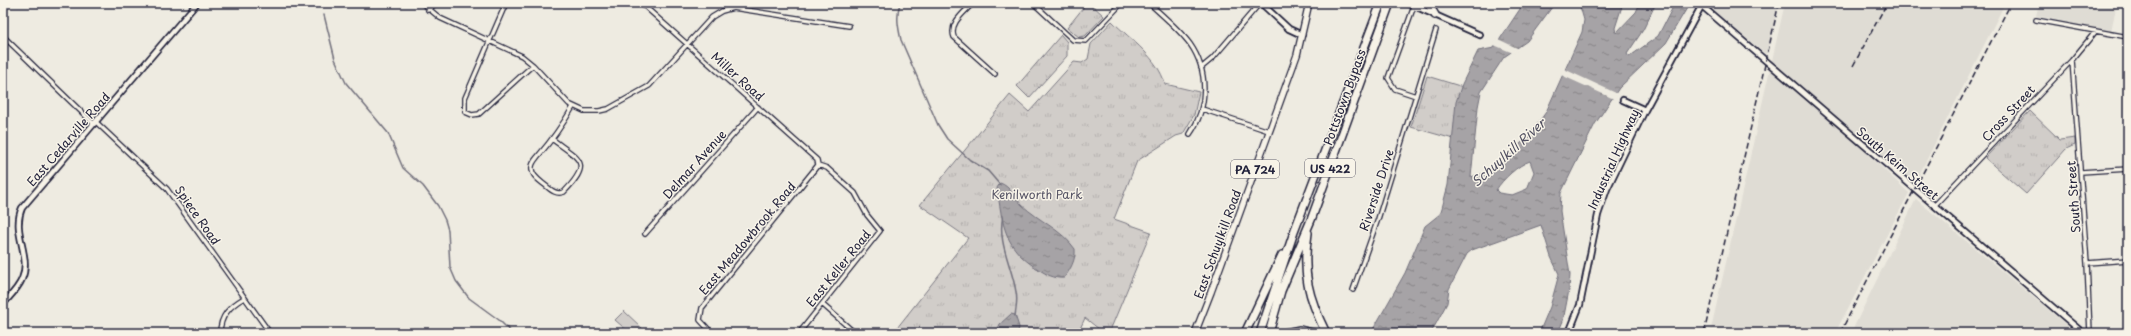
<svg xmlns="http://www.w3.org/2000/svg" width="2131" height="336" font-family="'Playpen Sans',sans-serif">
	<defs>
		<pattern id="park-tufts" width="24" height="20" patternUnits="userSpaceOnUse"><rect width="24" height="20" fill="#d1cdc9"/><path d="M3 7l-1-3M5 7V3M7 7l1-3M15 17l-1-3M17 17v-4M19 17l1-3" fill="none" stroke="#b3b0ae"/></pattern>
		<pattern id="water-ripples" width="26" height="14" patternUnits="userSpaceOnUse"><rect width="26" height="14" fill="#a6a3a6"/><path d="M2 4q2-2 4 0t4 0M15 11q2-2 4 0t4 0" fill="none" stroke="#878488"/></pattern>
	</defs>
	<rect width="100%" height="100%" fill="#eeebe1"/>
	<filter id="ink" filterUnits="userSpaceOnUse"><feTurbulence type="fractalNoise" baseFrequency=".025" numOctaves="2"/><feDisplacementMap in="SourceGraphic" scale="8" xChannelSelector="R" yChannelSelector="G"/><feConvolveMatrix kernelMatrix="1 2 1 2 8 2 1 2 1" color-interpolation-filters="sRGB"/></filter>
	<g filter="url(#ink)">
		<!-- built -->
		<path fill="#dfdcd4" d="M1703,3h76l-12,52z
			M1785,3h220l-90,180 -135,-111 129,121 -74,140h-125z
			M2039,3h78l-6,28 -75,-15z
			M1916,199l160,134h-225z"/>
		<!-- green -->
		<path fill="#d1cdc9" stroke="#7a7882" d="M624,311l18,17 -5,5h-7l-15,-13z"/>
		<!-- park -->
		<path fill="url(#park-tufts)" stroke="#7a7882" d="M1087,3h3l14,13 -19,20 -6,1 -12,-9z
			M1112,21c19,19 46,37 53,63l34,8 -5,23 -11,19 -7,2 -39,25 -23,58 37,13 -42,101h-5l-19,-15 -7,15h-185l75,-95 -48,-33 90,-110 19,17 45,-50 8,1 6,-4 3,-15z
			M1061,35l6,7v14l-38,42 -12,-12z
			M1427,76l36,11 -6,53 -46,-13z
			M2030,111l30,29 15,-2v7l-9,4 -40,45 -41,-36z"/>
		<!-- water -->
		<path fill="url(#water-ripples)" stroke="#716f7b" fill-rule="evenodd" d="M1524,3h31l-28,38 -23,16 -23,35 -3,15 -7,70 18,-5 40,-36 17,-24 36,-80 2,-12 -5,-17h44l-8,25 1,5 20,-21 4,-9h16l-13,27 -16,24 2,3 29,-21 17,-33h15l-24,40 -47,45 -24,36 -34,69 -1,18 10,64 -1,15 -6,31 -5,12h-19l11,-26 9,-33 -8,-17 -10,-32 -69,25 -5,4 -18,35 -2,14 -16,30h-60l34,-60 20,-47 15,-12 2,-6 6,-23 8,-83 6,-18 16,-33 16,-3zM1530,161l4,11 -7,17 -15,6 -13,-2 -3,-3c7,-11 22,-25 34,-29z
			M1000,183c10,3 16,16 22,22 17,16 40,25 53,44 1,11 -5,21 -11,29 -10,1 -18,-4 -26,-9 -34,-21 -35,-43 -41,-81z
			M1011,314l4,1 4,12 -1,6h-22l4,-9z"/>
		<!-- pier -->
		<path fill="#eeebe1" d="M1498,39l21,10 -6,4 -19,-8z
			M1564,69l54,25 -4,5 -53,-24z"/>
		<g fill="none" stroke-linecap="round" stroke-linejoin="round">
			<!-- stream -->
			<path stroke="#716f7b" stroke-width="1.5" d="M900,3c-4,13 -2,24 1,37l37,85 9,14 23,21 18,11 12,14
				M324,15l11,44 11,24 42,50 15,35 20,18 15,20 7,14 3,10 2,37 6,14 13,17 30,22 13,13
				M1003,216c-6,26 9,50 13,76 2,8 0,16 -1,24"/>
			<!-- minor casing -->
			<g stroke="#22223b" stroke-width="6">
				<path id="minor" d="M422,3l18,15 82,38 11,9 36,39 15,7h15l9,-2 41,-23 63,-69 10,-6 11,-3 116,18
					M506,3l-41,95v14l7,3 7,-1 54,-49
					M641,3l176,157 1,5
					M973,3c-9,10 -24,20 -19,34l41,37
					M1033,3l40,37 13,1 36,-38
					M1149,3c14,13 30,26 41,41 19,27 18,64 0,90
					M1414,6l-26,72 7,11 21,7
					M428,10l8,-7
					M2036,20l92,17
					M3,36l91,88
					M2072,60l15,203 3,70
					M1201,68l12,-10 47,-55
					M1202,109l67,22
					M96,122l71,67 103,144
					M552,139c28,21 41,23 12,53 -8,3 -13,-2 -19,-7 -5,-4 -13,-9 -13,-16 -1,-6 4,-10 7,-14 13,-15 24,-31 34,-48
					M2081,172l47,-3
					M1934,206l138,-146 24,-29
					M645,234l113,-127
					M2087,263l41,-3
					M1353,290l25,-71 58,-189
					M822,304l33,29
					M220,333c0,-17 10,-27 24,-35
					M712,333l-12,-13 2,-12 116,-143
					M799,333l81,-102 -13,-16 -12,-22 -28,-25 -9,-3"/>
			</g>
			<!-- tertiary casing -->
			<g stroke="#22223b" stroke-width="8">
				<path id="tertiary" d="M1261,3l28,26 13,6
					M1408,3l72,32
					M1702,6l381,327
					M1623,100l22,10
					M3,304c6,-7 15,-15 19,-25 10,-23 -11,-47 0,-71l175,-205
					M1569,333l11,-28 18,-90 9,-26 38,-79 58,-107"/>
			</g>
			<!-- primary casing -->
			<g stroke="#22223b" stroke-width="8">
				<path id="primary" d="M1195,333l16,-41 86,-237 12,-52"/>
			</g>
			<!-- motorway casing -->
			<g stroke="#22223b" stroke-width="10">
				<path id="motorway" d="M1428,3l7,12
					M1417,7l5,-4
					M1308,233c-6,40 0,64 18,100
					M1245,333l37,-78
					M1260,333l34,-101 87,-229
					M1269,333l12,-42 30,-71 79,-217
					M1285,333l15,-3 12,3"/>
			</g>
			<!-- minor -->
			<use href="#minor" stroke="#f7f3e8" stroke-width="3.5"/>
			<!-- tertiary -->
			<use href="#tertiary" stroke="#f7f3e8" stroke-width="4.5"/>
			<!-- primary -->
			<use href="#primary" stroke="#f7f3e8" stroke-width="5.5"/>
			<!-- motorway -->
			<use href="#motorway" stroke="#f7f3e8" stroke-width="7"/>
			<!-- rail -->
			<path stroke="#22223b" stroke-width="1.5" stroke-dasharray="6 3" stroke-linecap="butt" d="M1853,66l34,-63
				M1704,333l75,-330
				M1840,333l171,-330"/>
		</g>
	</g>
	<g text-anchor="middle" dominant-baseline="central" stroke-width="3" stroke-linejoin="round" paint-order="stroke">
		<!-- shield labels -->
		<g fill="#f7f3e8" stroke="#62616f" stroke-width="1">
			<rect x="1305" y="159" width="50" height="18" rx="3"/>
			<rect x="1231" y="160" width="48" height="18" rx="3"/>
		</g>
		<g font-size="11" font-weight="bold" fill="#22223b">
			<text x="1330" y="168">US 422</text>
			<text x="1255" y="169">PA 724</text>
		</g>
		<!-- street labels -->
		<g font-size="12" fill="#22223b" stroke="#f7f3e8">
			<text transform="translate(738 76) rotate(42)">Miller Road</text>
			<text transform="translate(1344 97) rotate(-70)">Pottstown Bypass</text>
			<text transform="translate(2008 113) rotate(-47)">Cross Street</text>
			<text transform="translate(68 139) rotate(-49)">East Cedarville Road</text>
			<text transform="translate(1613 159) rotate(-66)">Industrial Highway</text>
			<text transform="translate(1898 163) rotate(41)">South Keim Street</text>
			<text transform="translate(694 164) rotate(-48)">Delmar Avenue</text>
			<text transform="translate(1376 190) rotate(-72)">Riverside Drive</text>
			<text transform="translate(2073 197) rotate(-94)">South Street</text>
			<text transform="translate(198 215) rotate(55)">Spiece Road</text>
			<text transform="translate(747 238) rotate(-50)">East Meadowbrook Road</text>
			<text transform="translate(1217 244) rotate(-70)">East Schuylkill Road</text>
			<text transform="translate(838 268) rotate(-51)">East Keller Road</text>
		</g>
		<!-- park labels -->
		<g font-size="12" fill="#575566" stroke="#f7f3e8">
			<text x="1037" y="194">Kenilworth Park</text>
		</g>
		<!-- water labels -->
		<g font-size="13" font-style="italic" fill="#504f60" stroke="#f7f3e8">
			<text transform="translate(1508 152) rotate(-42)">Schuylkill River</text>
		</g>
	</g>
	<!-- margin -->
	<rect width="2131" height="336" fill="none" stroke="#f7f3e8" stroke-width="16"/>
	<rect x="8" y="8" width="2115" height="320" fill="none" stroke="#22223b" stroke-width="1.5" filter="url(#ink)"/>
</svg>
